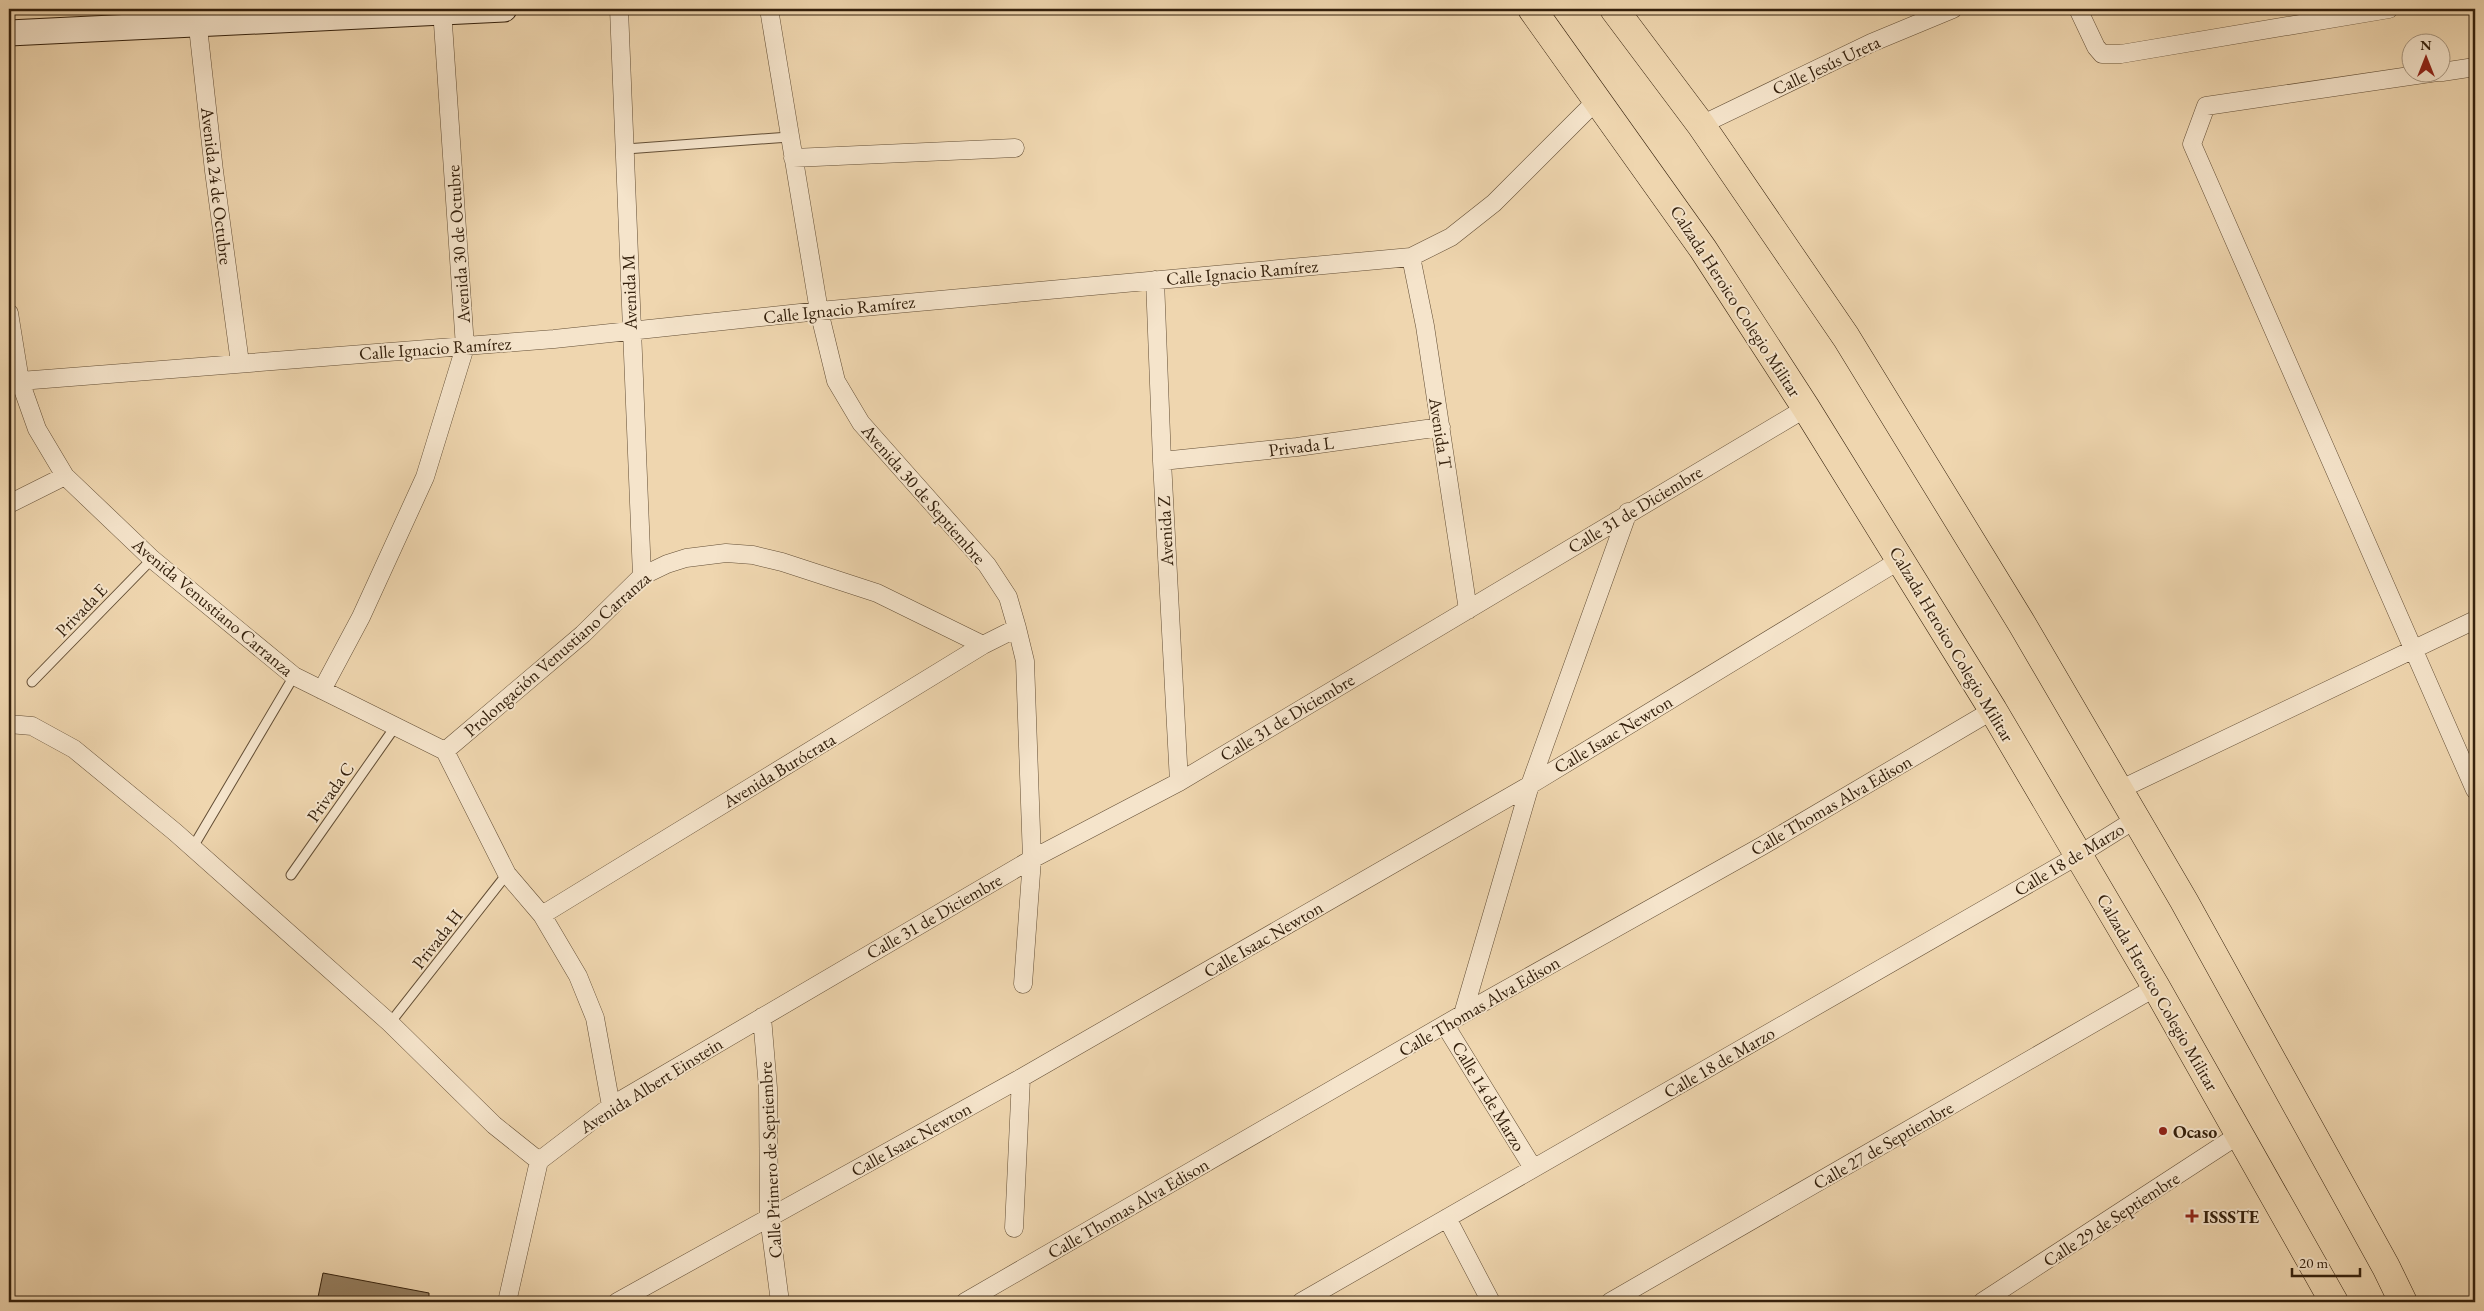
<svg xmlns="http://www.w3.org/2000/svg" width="2484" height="1311" font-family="'EB Garamond',serif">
	<rect width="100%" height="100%" fill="#efd6af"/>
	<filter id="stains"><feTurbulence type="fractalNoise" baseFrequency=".004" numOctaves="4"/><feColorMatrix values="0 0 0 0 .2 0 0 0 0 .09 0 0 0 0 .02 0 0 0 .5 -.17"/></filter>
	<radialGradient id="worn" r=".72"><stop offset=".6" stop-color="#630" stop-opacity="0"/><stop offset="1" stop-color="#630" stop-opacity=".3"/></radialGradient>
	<!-- building -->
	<path fill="#957f61" stroke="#34200c" d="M323,1273l106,20v9h-112z"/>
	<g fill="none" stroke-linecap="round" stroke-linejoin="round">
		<!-- lane casing -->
		<g stroke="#634e35" stroke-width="11">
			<path id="lane" d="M626,149l163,-12
				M32,682l120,-123
				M193,847l101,-171
				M291,875l104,-148
				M390,1023l117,-149"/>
		</g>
		<!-- street casing -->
		<g stroke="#634e35" stroke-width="19">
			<path id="street" d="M196,9l18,162 26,192
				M619,9l23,567
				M769,9l50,302 17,70 25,42 126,142 21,32 9,31 8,33 7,198 -9,125
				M2078,9l18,38 6,7h19l268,-45
				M2437,72l-231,34 -14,38 283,646
				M2442,72l33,-5
				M1701,125l170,-82 82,-34
				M793,158l222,-10
				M1411,257l14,69 43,284
				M1155,280l7,181 17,321
				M9,313l11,68 17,48 28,47 87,83 142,117 151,75 62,123 35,41 36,61 17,42 16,88
				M20,381l534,-42 265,-28 592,-54 40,-20 43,-34 104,-104
				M1162,461l135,-14 144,-20
				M9,504l56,-28
				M322,690l39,-73 64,-140 40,-130 -23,-338
				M9,724l23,2 42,23 101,83 215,191 104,102 45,36
				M445,751l138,-117 59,-58 25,-12 19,-6 40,-5 27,2 29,7 95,31 106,52
				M2119,790l356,-170
				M542,915l441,-270 34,-17
				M1463,1014l67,-229 98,-273
				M762,1017l6,71 1,129 11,85
				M1445,1025l88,143
				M1447,1218l44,84
				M1014,1228l7,-150
				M507,1302l32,-141 72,-55 421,-247 147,-77 627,-374
				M617,1302l404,-224 509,-293 370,-225
				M965,1302l517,-299 280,-157 231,-136
				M1301,1302l776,-446 59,-37
				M1610,1302l546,-315
				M1982,1302l258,-168"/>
		</g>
		<!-- secondary casing -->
		<g stroke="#34200c" stroke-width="27">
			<path id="secondary" d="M9,33l495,-24"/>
		</g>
		<!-- primary casing -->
		<g stroke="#34200c" stroke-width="29">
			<path id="primary" d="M1532,9l171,240 103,159 187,302 163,277 178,315
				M1614,9l87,116 145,212 176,287 97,166 65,111 202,366 17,35"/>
		</g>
		<!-- lane -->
		<use href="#lane" stroke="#f5e4cb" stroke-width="9"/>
		<!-- street -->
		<use href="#street" stroke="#f5e4cb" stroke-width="18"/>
		<!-- secondary -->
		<use href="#secondary" stroke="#f5e4cb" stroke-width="25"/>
		<!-- primary -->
		<use href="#primary" stroke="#efd6af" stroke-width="28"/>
	</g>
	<!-- markers -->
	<g fill="#8f2418" stroke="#f5e4cb" stroke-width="2">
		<circle cx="2163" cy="1131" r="5"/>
		<path d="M2189.5 1208.5h5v5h5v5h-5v5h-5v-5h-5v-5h5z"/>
	</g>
	<g text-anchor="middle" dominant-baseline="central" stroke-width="4" stroke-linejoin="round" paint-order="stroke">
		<!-- street labels -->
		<g font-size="18" fill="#34200c" stroke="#f5e4cb">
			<text transform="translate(1826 65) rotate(-25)">Calle Jesús Ureta</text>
			<text transform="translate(217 186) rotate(83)">Avenida 24 de Octubre</text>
			<text transform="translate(458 244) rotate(-94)">Avenida 30 de Octubre</text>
			<text transform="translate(1242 272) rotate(-5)">Calle Ignacio Ramírez</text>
			<text transform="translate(629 292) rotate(-92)">Avenida M</text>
			<text transform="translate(1736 301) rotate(57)">Calzada Heroico Colegio Militar</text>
			<text transform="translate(839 309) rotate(-6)">Calle Ignacio Ramírez</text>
			<text transform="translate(435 348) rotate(-4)">Calle Ignacio Ramírez</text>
			<text transform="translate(1441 433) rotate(81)">Avenida T</text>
			<text transform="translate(1301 446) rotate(-7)">Privada L</text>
			<text transform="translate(924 494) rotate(49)">Avenida 30 de Septiembre</text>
			<text transform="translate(1635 509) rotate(-31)">Calle 31 de Diciembre</text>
			<text transform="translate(1165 531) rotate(-93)">Avenida Z</text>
			<text transform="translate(213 607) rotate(40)">Avenida Venustiano Carranza</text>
			<text transform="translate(81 610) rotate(-46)">Privada E</text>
			<text transform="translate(1952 644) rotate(59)">Calzada Heroico Colegio Militar</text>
			<text transform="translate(557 654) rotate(-41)">Prolongación Venustiano Carranza</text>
			<text transform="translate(1287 717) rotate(-31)">Calle 31 de Diciembre</text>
			<text transform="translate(1613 734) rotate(-31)">Calle Isaac Newton</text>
			<text transform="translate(779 770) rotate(-31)">Avenida Burócrata</text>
			<text transform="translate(330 792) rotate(-55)">Privada C</text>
			<text transform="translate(1831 805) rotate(-30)">Calle Thomas Alva Edison</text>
			<text transform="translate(2069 859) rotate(-31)">Calle 18 de Marzo</text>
			<text transform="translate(934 916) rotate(-30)">Calle 31 de Diciembre</text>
			<text transform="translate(437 939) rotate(-52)">Privada H</text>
			<text transform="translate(1263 939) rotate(-30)">Calle Isaac Newton</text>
			<text transform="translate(2158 992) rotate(60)">Calzada Heroico Colegio Militar</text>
			<text transform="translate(1479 1006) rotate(-30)">Calle Thomas Alva Edison</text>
			<text transform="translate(1719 1062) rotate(-30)">Calle 18 de Marzo</text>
			<text transform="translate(651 1085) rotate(-32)">Avenida Albert Einstein</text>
			<text transform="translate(1489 1096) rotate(59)">Calle 14 de Marzo</text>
			<text transform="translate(911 1139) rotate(-29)">Calle Isaac Newton</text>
			<text transform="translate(1883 1145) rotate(-30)">Calle 27 de Septiembre</text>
			<text transform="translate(770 1160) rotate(-93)">Calle Primero de Septiembre</text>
			<text transform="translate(1128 1208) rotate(-30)">Calle Thomas Alva Edison</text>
			<text transform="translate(2111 1219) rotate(-33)">Calle 29 de Septiembre</text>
		</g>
		<!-- poi labels -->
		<g font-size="18" font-weight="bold" fill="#34200c" stroke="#f5e4cb" text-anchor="start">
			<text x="2173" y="1131">Ocaso</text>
			<text x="2203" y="1216">ISSSTE</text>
		</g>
	</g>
	<!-- margin -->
	<rect width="2484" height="1311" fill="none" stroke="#efd6af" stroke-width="30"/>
	<rect x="10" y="10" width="2464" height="1291" fill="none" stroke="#34200c" stroke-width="2.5"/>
	<rect x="15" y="15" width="2454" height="1281" fill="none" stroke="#34200c"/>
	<!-- north arrow -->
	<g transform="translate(2426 58)"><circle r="24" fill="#f5e4cb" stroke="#a8967f"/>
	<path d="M0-4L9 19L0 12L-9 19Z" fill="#8f2418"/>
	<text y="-8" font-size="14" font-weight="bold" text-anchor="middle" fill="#34200c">N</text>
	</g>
	<!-- scale -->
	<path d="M2292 1268v8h68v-8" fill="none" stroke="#34200c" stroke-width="2.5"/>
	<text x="2299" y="1268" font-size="15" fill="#34200c" stroke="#f5e4cb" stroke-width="4" paint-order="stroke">20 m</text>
	<rect width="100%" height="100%" filter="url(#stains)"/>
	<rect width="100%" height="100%" fill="url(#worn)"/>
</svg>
